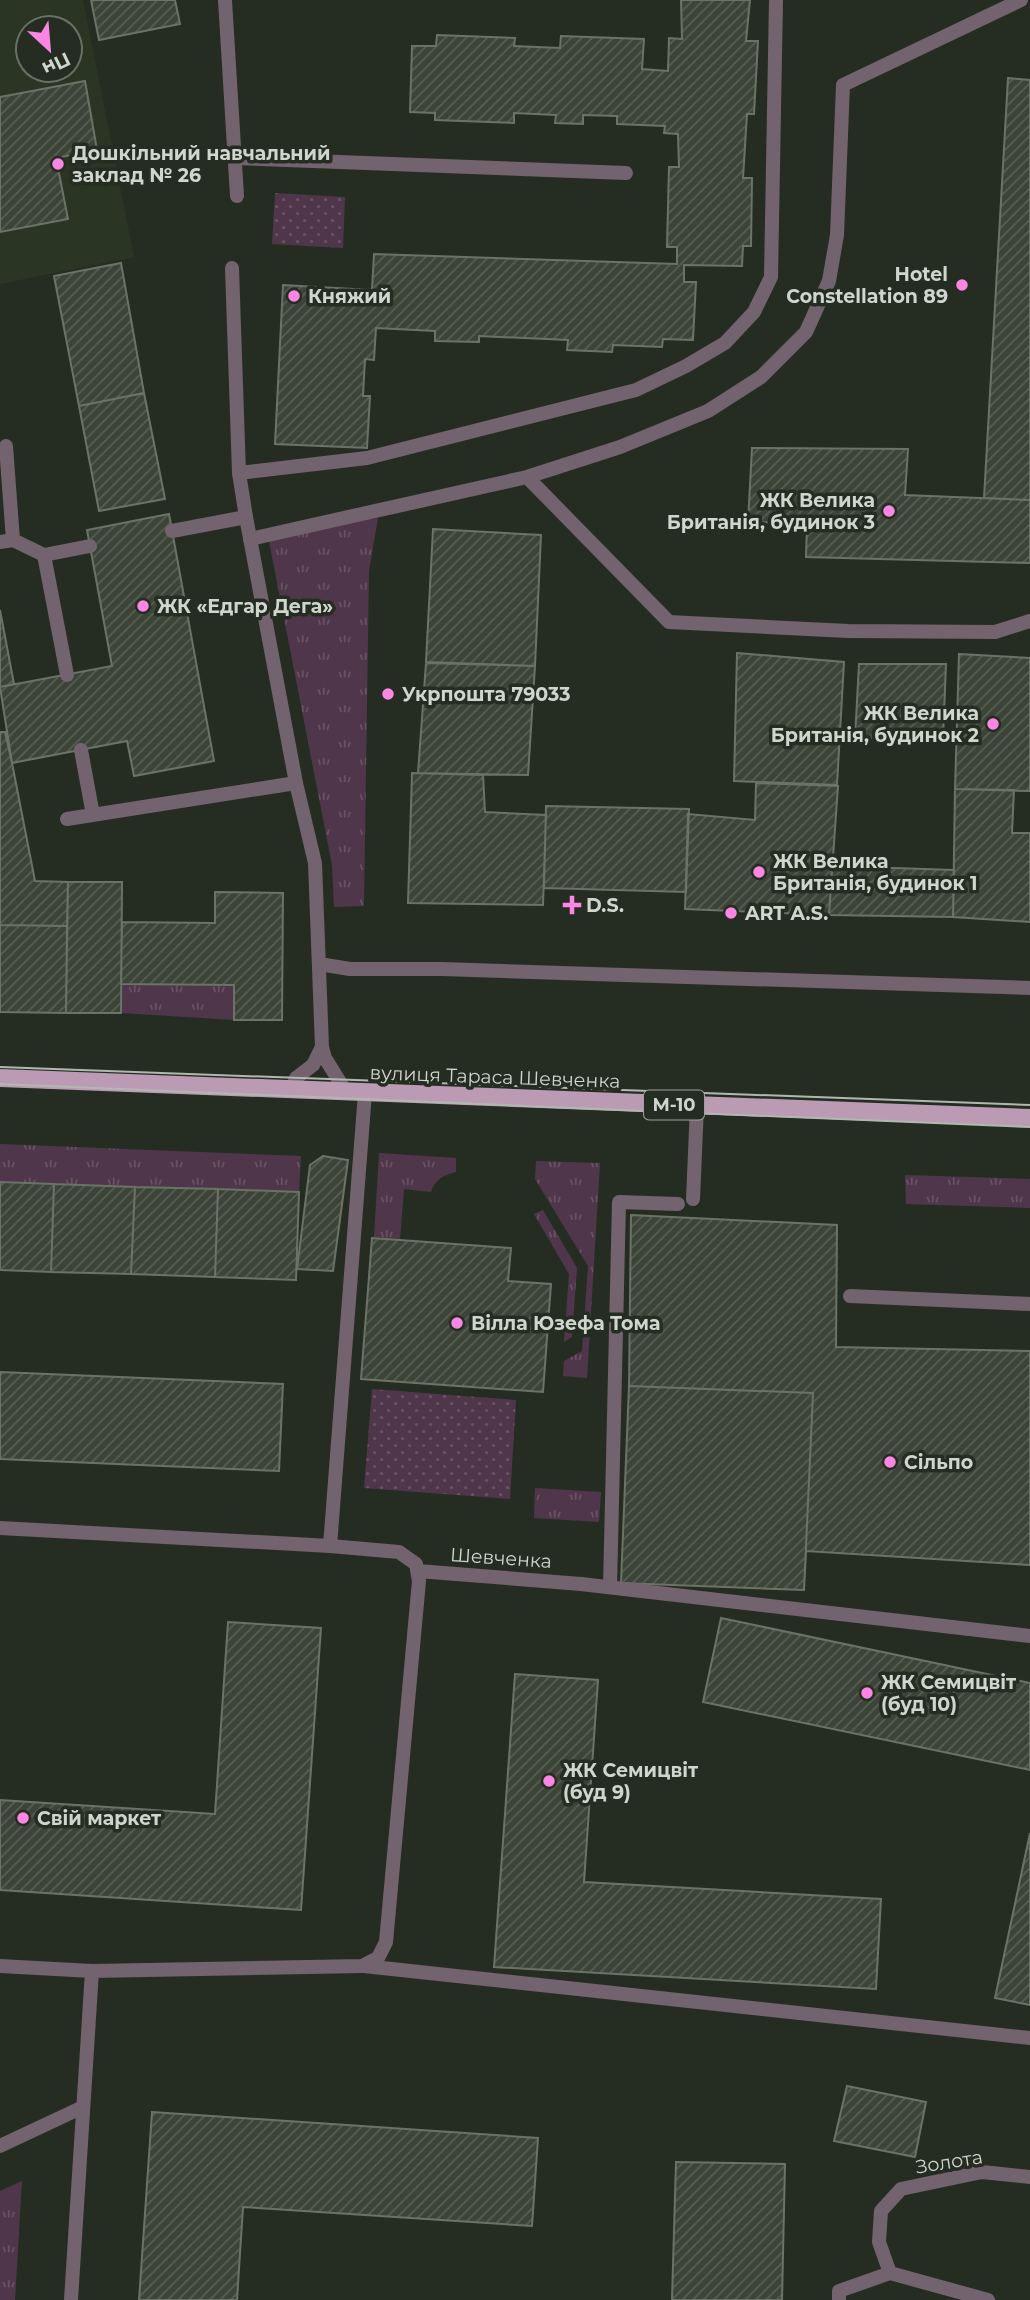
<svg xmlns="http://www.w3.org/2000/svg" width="1030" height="2300" font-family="Montserrat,sans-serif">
	<defs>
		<pattern id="grass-tufts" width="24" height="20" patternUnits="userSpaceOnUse" patternTransform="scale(1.75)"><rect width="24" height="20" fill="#50364a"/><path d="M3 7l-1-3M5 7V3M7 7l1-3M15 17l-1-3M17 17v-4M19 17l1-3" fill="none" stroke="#685263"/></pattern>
		<pattern id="park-dots" width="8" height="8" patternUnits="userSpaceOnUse" patternTransform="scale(1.75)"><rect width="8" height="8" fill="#50364a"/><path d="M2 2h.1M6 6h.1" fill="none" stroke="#685263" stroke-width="1.8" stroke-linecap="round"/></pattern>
		<pattern id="building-hatch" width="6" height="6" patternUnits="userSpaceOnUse" patternTransform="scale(1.75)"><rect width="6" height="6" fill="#3c4438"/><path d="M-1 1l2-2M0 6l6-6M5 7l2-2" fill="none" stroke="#575e54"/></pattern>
	</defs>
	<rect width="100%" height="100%" fill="#252d22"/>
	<!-- built -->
	<path fill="#2a3524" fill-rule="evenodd" d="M0,0h83l51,257 -134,27zM28,28h42v42h-42z"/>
	<!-- grass -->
	<path fill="url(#grass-tufts)" d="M378,518l-9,53 -5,335 -30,1 -2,-42 -64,-329z
		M121,984l113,1v35l-113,-7z
		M0,1144l301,12 -2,36 -299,-10z
		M379,1153l77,5v14c-12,3 -21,7 -25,20l-27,-3 -4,50 -26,-2z
		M536,1161l64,2 -13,215 -24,-2 1,-15 18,-10 6,-85 -53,-87z
		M905,1175l125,4v29l-124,-4z
		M543,1210l34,58 -5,69 -8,5 5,-68 -35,-60z
		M535,1488l66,4 -2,30 -65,-4z
		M22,2181l-7,119h-15v-109z"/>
	<!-- park -->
	<path fill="url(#park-dots)" d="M275,193l70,4 -2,51 -71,-4z
		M372,1389l144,11 -6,99 -146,-11z"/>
	<!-- building -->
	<path fill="url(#building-hatch)" stroke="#6a7366" stroke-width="2" d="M91,0h84l5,24 -81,16z
		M681,0h69l-4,41h12l-4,73h-7l-4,64h9l-1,68h-8l-1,20 -58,-1v17h12l-3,58 -30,-1 -1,8 -49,-2 -1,7 -45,-2 1,-10 -89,-4v6l-44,-1v-10l-59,-3 -2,32 -9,-1 -2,37h7l-3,52 -92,-4 8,-159 89,5 2,-36 303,10v-17h-10l2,-80h10l-1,-33 -14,-1 1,-7 -48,-2v-8l-34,-1v9l-28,-1 1,-8 -42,-2v10l-79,-3v-7l-25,-1 2,-66h24l1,-11 78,3 -1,8 46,2 1,-12 83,3 -2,30 26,2 1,-33 13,1z
		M1008,78l22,2v420l-46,-2z
		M85,81l12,69 -41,8 12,61 -68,13v-135z
		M121,263l23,130 -65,13 -25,-130z
		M144,393l21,106 -66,12 -20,-105z
		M752,448l156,1 -3,46 125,5v63l-224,-6 1,-34 -59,-1z
		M752,448l156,1 -3,46 125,5v63l-224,-6 1,-34 -59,-1z
		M169,514l45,247 -80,15 -7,-35 -115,22 -12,-76 112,-21 -25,-136z
		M433,529l108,6 -6,131 -109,-4z
		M0,610l14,74 -14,3z
		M737,653l107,9 -7,123 -103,-4z
		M959,654l71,4v133l-75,-2z
		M426,663l109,3 -7,109 -110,-2z
		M859,664h87l-3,75 -88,-1z
		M0,732h5l7,31 23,118 33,1 -1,44 -67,-1z
		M412,773l71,2 2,37 61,3 -3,90 -135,-2z
		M756,783l82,3 -9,129 -144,-6 3,-95 67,6z
		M955,789l59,1 -2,43h18v89l-77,-5z
		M546,806l143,3 -3,83 -142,-4z
		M832,866l122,4 -1,47 -124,-2z
		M68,882h54l-1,131h-55z
		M215,892l68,1 -1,127h-48v-35l-113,-1 1,-62 93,1z
		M0,925l67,1 -1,87 -66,-1z
		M323,1156l25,4 -15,111 -36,-2 13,-104z
		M0,1182l54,2 -3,88 -51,-2z
		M54,1184l81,3 -4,87 -80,-2z
		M135,1187l83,2 -3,88 -84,-3z
		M218,1189l81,3 -3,88 -81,-3z
		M631,1215l206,10 -1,122 194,4v214l-224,-14 -2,39 -183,-7 8,-197z
		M372,1238l139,10 -3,33 43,3 -8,108 -182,-13z
		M0,1372l283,12 -4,87 -279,-12z
		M629,1386l184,7 -9,197 -183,-7z
		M721,1618l309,65v87l-327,-68z
		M228,1622l93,6 -20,282 -301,-20v-90l215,14z
		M515,1674l83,6 -14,202 297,17 -5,90 -382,-22z
		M1030,1833v172l-35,-7z
		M847,2086l79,16 -11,55 -81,-16z
		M152,2112l386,26 -6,88 -289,-19 -6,93h-98z
		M676,2162l109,2 -3,136h-110z"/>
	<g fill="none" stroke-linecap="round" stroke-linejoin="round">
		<!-- lane -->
		<path stroke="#73636e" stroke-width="14" d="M236,158l390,15
			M6,446l7,94 31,15 23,120
			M239,473l128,-15 269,-68 50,-24 39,-23 29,-31 17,-35 5,-277
			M527,477l142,145 179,9 147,1 35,-11
			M172,531l74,-14
			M250,539l277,-62 93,-30 88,-36 53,-34 45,-45 23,-51 8,-46 6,-150 178,-85
			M44,555l46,-9
			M81,750l12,65
			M67,819l229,-36
			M319,964l31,5h92l588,19
			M693,1199l4,-93
			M850,1296l180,8
			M330,1546l35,-453
			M581,1584l449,52
			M610,1587l9,-385 59,2
			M0,2146l83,-39"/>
		<!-- street -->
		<path stroke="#73636e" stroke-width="14" d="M225,0l12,196
			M232,268l7,205 7,44 50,266 19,80 7,184 3,11 21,34
			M0,542l13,-2
			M291,1091l5,-13 17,-13 9,-18
			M0,1528l330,18 69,6 17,12 3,17 -33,361 -8,16 -16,8 -270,5 -92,-5
			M418,1571l163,13
			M364,1966l666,72
			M71,2300l21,-329
			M839,2300v-9l51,-18
			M988,2300l-98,-27 -11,-31 2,-31 20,-22 81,-17 48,5"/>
		<!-- primary -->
		<path stroke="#bb9bb3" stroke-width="18" d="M0,1078l1030,40"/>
		<!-- tram -->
		<path stroke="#b2b8b0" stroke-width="2" d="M0,1067l1030,38
			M0,1084l1030,43"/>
	</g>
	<!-- markers -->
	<g fill="#fc86e3" stroke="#252d22" stroke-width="2.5">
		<circle cx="58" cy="164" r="7"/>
		<circle cx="962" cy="285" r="7"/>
		<circle cx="294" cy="296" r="7"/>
		<circle cx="889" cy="511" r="7"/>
		<circle cx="143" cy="606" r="7"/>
		<circle cx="388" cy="694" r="7"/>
		<circle cx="993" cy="724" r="7"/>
		<circle cx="759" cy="872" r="7"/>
		<path d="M568.5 894.5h7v7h7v7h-7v7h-7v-7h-7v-7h7z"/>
		<circle cx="731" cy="913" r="7"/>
		<circle cx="457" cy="1323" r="7"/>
		<circle cx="890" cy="1462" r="7"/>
		<circle cx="867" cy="1693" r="7"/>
		<circle cx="549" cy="1781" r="7"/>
		<circle cx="23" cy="1818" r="7"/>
	</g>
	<g text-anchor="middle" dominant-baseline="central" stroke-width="7" stroke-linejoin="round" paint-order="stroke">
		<!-- shield labels -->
		<rect fill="#252d22" stroke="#9da39a" stroke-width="2" x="644" y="1090.5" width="60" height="29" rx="5"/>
		<g font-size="18" font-weight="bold" fill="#d0d5ce">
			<text x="674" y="1105">М-10</text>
		</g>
		<!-- poi labels -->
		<g font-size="19" font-weight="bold" fill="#d0d5ce" stroke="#252d22" text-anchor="start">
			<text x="72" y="153">Дошкільний навчальний<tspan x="72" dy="22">заклад № 26</tspan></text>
			<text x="948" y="274" text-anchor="end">Hotel<tspan x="948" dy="22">Constellation 89</tspan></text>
			<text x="308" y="296">Княжий</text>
			<text x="875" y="500" text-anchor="end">ЖК Велика<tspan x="875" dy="22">Британія, будинок 3</tspan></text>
			<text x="157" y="606">ЖК «Едгар Дега»</text>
			<text x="402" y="694">Укрпошта 79033</text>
			<text x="979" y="713" text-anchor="end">ЖК Велика<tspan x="979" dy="22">Британія, будинок 2</tspan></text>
			<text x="773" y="861">ЖК Велика<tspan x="773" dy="22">Британія, будинок 1</tspan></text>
			<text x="586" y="905">D.S.</text>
			<text x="745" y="913">ART A.S.</text>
			<text x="471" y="1323">Вілла Юзефа Тома</text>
			<text x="904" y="1462">Сільпо</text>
			<text x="881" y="1682">ЖК Семицвіт<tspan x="881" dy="22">(буд 10)</tspan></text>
			<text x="563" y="1770">ЖК Семицвіт<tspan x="563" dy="22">(буд 9)</tspan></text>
			<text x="37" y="1818">Свiй маркет</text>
		</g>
		<!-- street labels -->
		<g font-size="19" fill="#d0d5ce" stroke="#252d22">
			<text transform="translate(495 1077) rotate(2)">вулиця Тараса Шевченка</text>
			<text transform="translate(501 1558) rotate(4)">Шевченка</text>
			<text transform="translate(949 2162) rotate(-9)">Золота</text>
		</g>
	</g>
	<!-- north arrow -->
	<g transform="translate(49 49) rotate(154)"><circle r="33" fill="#252d22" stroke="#697067" stroke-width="2"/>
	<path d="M0-5L12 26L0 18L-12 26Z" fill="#fc86e3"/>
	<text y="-10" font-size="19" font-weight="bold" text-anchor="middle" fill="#d0d5ce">Пн</text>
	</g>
</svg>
